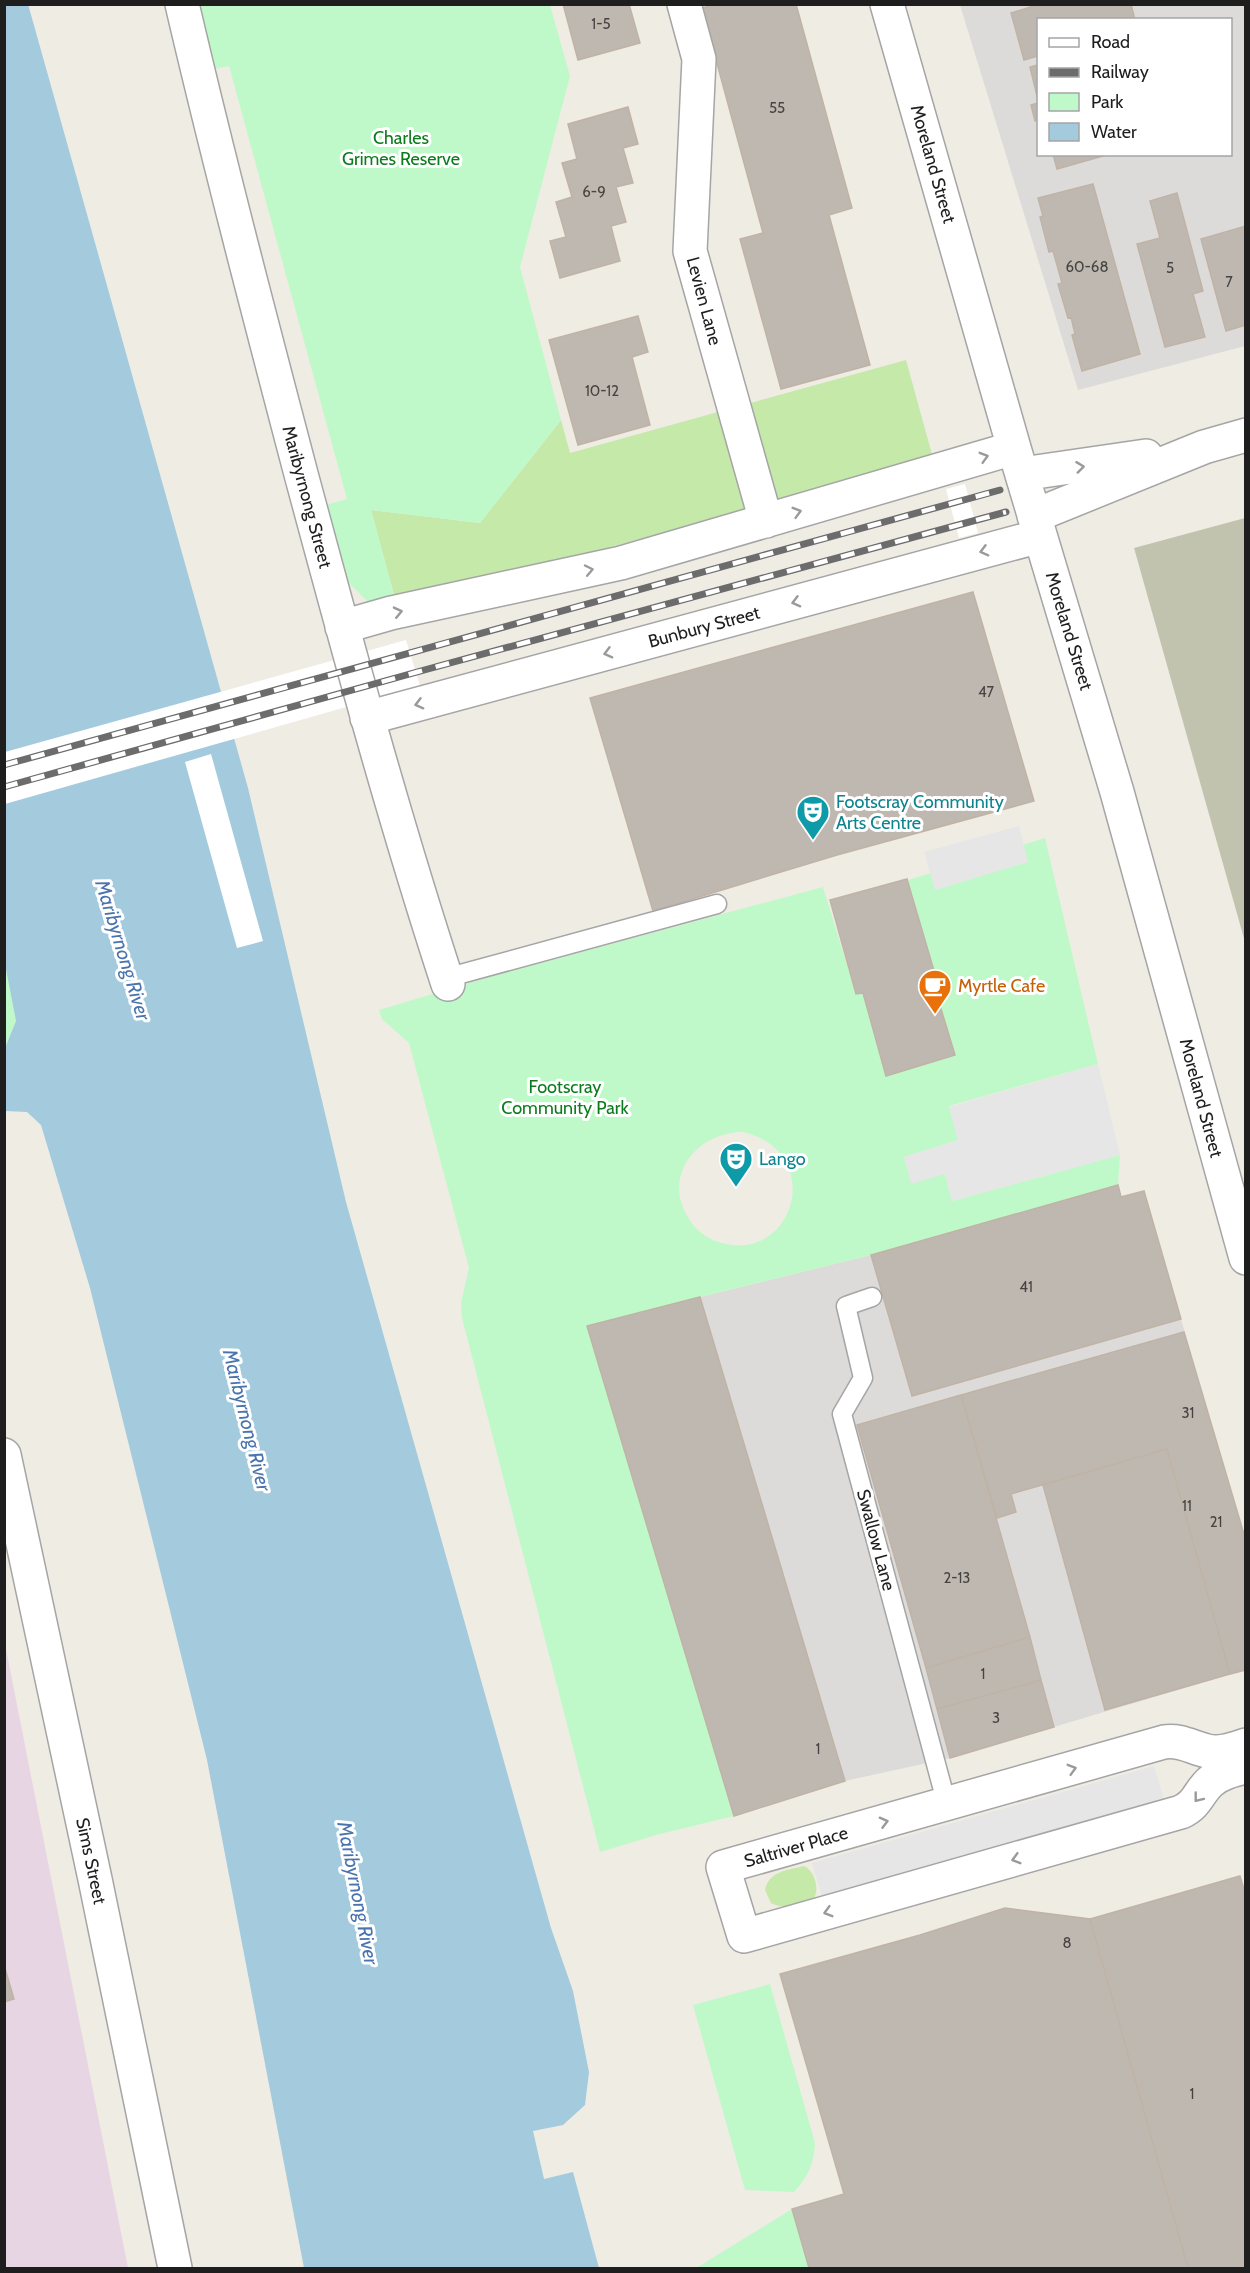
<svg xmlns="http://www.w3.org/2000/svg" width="1250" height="2273" font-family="Cabin,sans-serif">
	<rect width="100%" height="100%" fill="#efece3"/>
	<!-- residential -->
	<path fill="#dcdbda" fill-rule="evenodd" d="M960,5h285v341l-167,44zM1038,20h192v134h-192z
		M1118,1185l4,12 22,-6 101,350v129l-295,88 -105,23 -111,35 -34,-519 171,-42z"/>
	<!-- industrial -->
	<path fill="#e8d5e3" d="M5,1644l123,624h-123z"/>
	<!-- construction -->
	<path fill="#c2c3af" d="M1245,518h1l-1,424 -111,-394z"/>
	<!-- grass -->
	<path fill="#c4e9a9" d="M906,360l27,98 -536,148 -26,-96 109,13 81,-103 9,33z
		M804,1866c10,4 16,23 10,32 -12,7 -31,12 -43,5l-6,-13c4,-19 23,-20 39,-24z"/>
	<!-- park -->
	<path fill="#c0f9c9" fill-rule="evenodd" d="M195,5h355l20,71 -50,191 41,153 -81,103 -109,-13 26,96 -19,6 -37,-37 -19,-69 25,-7 -118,-433 -20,4z
		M1045,838l53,226 -149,42 9,34 -54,17 41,17 7,27 168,-46 -2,30 -247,70 -171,42 34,519 -78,19 -56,17 -138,-534 -1,-15 8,-35 -60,-225 -27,-24 -3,-9 124,-37 320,-86 33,107 7,-1 24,83 67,-21 -23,-79 4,-2 -27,-94zM743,1132c81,19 54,126 -17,112 -16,-3 -29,-12 -37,-25 -28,-43 8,-87 54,-87z
		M4,959l12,62 -11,27h-1z
		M770,1984l45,159c-1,21 -7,34 -21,49l-49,-2 -52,-185z
		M792,2209l17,59h-113z"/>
	<!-- parking -->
	<path fill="#e6e6e6" d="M1019,826l9,36 -93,28 -11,-38z
		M1098,1064l22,91 -168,46 -7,-27 -34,10 -7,-27 54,-17 -9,-33z
		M1154,1766l11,37 -342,97 -11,-37z"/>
	<!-- water -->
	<path fill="#a3cbdd" d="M28,4l220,784 98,414 205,726 22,63 16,81 -4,33 -22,20 -30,6 11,48 29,-7 26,96h-295l-97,-508 -117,-472 -49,-163 -14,-13 -22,-1v-63l11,-27 -12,-62v-954z"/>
	<!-- pier -->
	<path fill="#fff" d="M965,484l13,49 -19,5 -13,-49z
		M406,640l14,46 -415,118v-52z
		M211,754l52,187 -26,7 -52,-186z"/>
	<!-- building -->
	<path fill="#bfb8b0" stroke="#c0b3a6" stroke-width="1.5" d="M563,4h66l11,39 -62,17z
		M716,4h80l56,204 -23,7 41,150 -89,24 -41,-150 23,-6 -61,-225z
		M1040,4h91l4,16h-97v36l-14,4 -13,-47z
		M1038,65v35l-8,-33z
		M1038,103v17l-3,1 -4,-16z
		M628,107l10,37 -15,4 10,35 -17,4 10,35 -15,4 9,35 -60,17 -10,-37 16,-4 -10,-35 16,-5 -10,-34 15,-4 -9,-35z
		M1053,154h57l-53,15z
		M1093,184l47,170 -58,17 -10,-36 3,-1 -4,-17 -3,1 -10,-34 4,-1 -9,-32 -4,1 -9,-35 3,-1 -5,-18z
		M1177,193l26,98 -10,3 12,43 -40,10 -28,-103 23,-6 -10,-37z
		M1246,226v99l-20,6 -25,-92z
		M638,316l10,36 -16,5 18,68 -72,20 -29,-105z
		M973,592l61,209 -197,54 -184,56 -63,-213z
		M907,879l28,95 -4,2 24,79 -69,21 -23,-83 -7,1 -26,-94z
		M1118,1185l3,12 23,-6 37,128 -269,77 -41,-141z
		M700,1297l145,484 -111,35 -147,-490z
		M1184,1332l62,209v129l-16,4 -63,-225 -156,45 5,18 -19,6 -36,-123z
		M961,1395l69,242 -104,31 -69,-243z
		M1167,1449l63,225 -125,36 -62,-225z
		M1030,1637l11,43 -104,29 -11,-41z
		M1041,1680l13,47 -104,31 -13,-49z
		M1240,1876l6,20v372h-58l-98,-349z
		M1005,1908l85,11 98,349h-379l-17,-59 52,-15 -64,-220 140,-39z
		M4,1965l10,34 -10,3z"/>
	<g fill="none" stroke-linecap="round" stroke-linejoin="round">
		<!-- service casing -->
		<g stroke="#a5a5a5" stroke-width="21">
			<path id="service" d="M446,978l271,-74
				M872,1297l-26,9 17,72 -21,36 105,391"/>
		</g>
		<!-- minor casing -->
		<g stroke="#a5a5a5" stroke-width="36">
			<path id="minor" d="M182,4c37,158 78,314 119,470 46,171 92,342 147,510
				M684,4l15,55 -9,192 76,270
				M887,4l127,444 103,344 129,466
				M1022,474l124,-18
				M1034,516l170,-69 42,-12
				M342,627l49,-14 230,-50 393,-115
				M367,718l673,-182
				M1246,1745c-13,4 -25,9 -39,6 -14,-3 -27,-12 -43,-9l-441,125 21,69 437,-124c17,-8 17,-19 29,-30 10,-9 23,-12 36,-15"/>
		</g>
		<!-- tertiary casing -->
		<g stroke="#a5a5a5" stroke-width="36">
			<path id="tertiary" d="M4,1455l91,424 80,389"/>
		</g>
		<!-- service -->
		<use href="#service" stroke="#fff" stroke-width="18"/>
		<!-- minor -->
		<use href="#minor" stroke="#fff" stroke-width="33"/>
		<!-- tertiary -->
		<use href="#tertiary" stroke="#fff" stroke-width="33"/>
		<!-- rail casing -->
		<g stroke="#6c6c6c" stroke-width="7">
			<path id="rail" d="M4,765l996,-275
				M4,787l413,-115 589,-160"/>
		</g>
		<!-- rail -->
		<use href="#rail" stroke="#fff" stroke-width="4.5" stroke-dasharray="14" stroke-linecap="butt"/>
	</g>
	<!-- one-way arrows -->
	<defs><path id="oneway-chevron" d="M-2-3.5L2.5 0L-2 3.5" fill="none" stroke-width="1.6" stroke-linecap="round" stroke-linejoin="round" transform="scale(1.5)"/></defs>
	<g stroke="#9a9a9a">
		<use href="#oneway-chevron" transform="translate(984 457) rotate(-16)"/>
		<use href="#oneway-chevron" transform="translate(1080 467) rotate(-7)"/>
		<use href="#oneway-chevron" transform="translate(797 512) rotate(-16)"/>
		<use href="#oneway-chevron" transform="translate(984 551) rotate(165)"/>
		<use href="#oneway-chevron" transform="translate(589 570) rotate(-12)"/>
		<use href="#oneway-chevron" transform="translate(796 602) rotate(165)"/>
		<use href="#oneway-chevron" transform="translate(398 612) rotate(-13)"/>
		<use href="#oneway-chevron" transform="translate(608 653) rotate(165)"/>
		<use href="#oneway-chevron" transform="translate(419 704) rotate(165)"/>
		<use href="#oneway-chevron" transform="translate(1072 1769) rotate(-16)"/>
		<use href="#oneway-chevron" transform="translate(1198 1798) rotate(128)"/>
		<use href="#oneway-chevron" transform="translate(884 1822) rotate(-15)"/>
		<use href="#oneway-chevron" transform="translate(1016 1859) rotate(164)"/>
		<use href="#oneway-chevron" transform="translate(828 1912) rotate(164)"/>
	</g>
	<!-- icons -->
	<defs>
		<g id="theatre-pin" transform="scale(1.725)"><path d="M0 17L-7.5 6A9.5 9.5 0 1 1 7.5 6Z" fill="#0f9aa8" stroke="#fff"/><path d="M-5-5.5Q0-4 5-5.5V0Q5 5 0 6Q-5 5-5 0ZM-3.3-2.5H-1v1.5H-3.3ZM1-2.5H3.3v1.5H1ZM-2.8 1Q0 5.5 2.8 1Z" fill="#fff"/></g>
		<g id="cafe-pin" transform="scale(1.725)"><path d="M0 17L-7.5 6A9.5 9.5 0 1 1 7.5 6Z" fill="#e8710a" stroke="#fff"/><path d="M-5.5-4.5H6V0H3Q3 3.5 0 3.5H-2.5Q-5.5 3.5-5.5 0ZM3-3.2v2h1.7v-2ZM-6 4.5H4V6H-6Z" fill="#fff"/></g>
	</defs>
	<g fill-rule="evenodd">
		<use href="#theatre-pin" x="813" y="812"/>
		<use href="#cafe-pin" x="935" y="986"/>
		<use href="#theatre-pin" x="736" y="1159"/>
	</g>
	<g text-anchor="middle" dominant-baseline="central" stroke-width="6" stroke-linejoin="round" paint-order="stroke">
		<!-- number labels -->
		<g font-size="15" fill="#464442">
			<text x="601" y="24">1-5</text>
			<text x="777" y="108">55</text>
			<text x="594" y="192">6-9</text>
			<text x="1087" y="267">60-68</text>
			<text x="1170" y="268">5</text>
			<text x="1229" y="282">7</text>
			<text x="602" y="391">10-12</text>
			<text x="986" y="692">47</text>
			<text x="1026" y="1287">41</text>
			<text x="1188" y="1413">31</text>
			<text x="1187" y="1506">11</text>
			<text x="1216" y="1522">21</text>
			<text x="957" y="1578">2-13</text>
			<text x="983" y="1674">1</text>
			<text x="996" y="1718">3</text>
			<text x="818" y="1749">1</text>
			<text x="1067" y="1943">8</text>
			<text x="1192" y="2094">1</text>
		</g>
		<!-- park labels -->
		<g font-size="18" fill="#0b7c1d" stroke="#fff">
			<text x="401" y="138">Charles<tspan x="401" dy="21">Grimes Reserve</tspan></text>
			<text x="565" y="1087">Footscray<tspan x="565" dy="21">Community Park</tspan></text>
		</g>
		<!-- street labels -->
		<g font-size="18" fill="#1e1e1e" stroke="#fff">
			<text transform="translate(933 164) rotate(74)">Moreland Street</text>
			<text transform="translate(704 301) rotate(75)">Levien Lane</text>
			<text transform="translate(307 497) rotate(75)">Maribyrnong Street</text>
			<text transform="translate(704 627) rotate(-15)">Bunbury Street</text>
			<text transform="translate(1069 631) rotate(73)">Moreland Street</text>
			<text transform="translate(1201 1098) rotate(75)">Moreland Street</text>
			<text transform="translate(876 1540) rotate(75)">Swallow Lane</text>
			<text transform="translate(796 1847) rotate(-16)">Saltriver Place</text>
			<text transform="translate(91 1861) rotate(78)">Sims Street</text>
		</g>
		<!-- culture labels -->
		<g font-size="18" fill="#0d838f" stroke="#fff" text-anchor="start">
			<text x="836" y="802">Footscray Community<tspan x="836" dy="21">Arts Centre</tspan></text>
			<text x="759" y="1159">Lango</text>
		</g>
		<!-- food labels -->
		<g font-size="18" fill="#c56008" stroke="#fff" text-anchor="start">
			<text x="958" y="986">Myrtle Cafe</text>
		</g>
		<!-- water labels -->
		<g font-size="20" font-style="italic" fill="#4a74ad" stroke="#fff">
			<text transform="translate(123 950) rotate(73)">Maribyrnong River</text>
			<text transform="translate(247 1420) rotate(76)">Maribyrnong River</text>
			<text transform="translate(358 1893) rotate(79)">Maribyrnong River</text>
		</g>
	</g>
	<!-- border -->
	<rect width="1250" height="2273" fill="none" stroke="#1e1e1e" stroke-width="12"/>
	<!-- legend -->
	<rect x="1037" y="18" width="195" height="138" fill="#ffffff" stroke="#a5a5a5" stroke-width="1.5"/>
	<rect x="1049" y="38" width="30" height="9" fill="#ffffff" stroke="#a5a5a5" stroke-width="1.5"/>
	<text x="1091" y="48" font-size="18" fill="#1e1e1e">Road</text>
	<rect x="1049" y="68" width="30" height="9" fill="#6c6c6c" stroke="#a5a5a5" stroke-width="1.5"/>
	<text x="1091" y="78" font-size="18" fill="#1e1e1e">Railway</text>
	<rect x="1049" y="93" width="30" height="18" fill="#c0f9c9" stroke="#a5a5a5" stroke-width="1.5"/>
	<text x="1091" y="108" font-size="18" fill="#1e1e1e">Park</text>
	<rect x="1049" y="123" width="30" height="18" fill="#a3cbdd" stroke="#a5a5a5" stroke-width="1.5"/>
	<text x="1091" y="138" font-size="18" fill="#1e1e1e">Water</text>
</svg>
